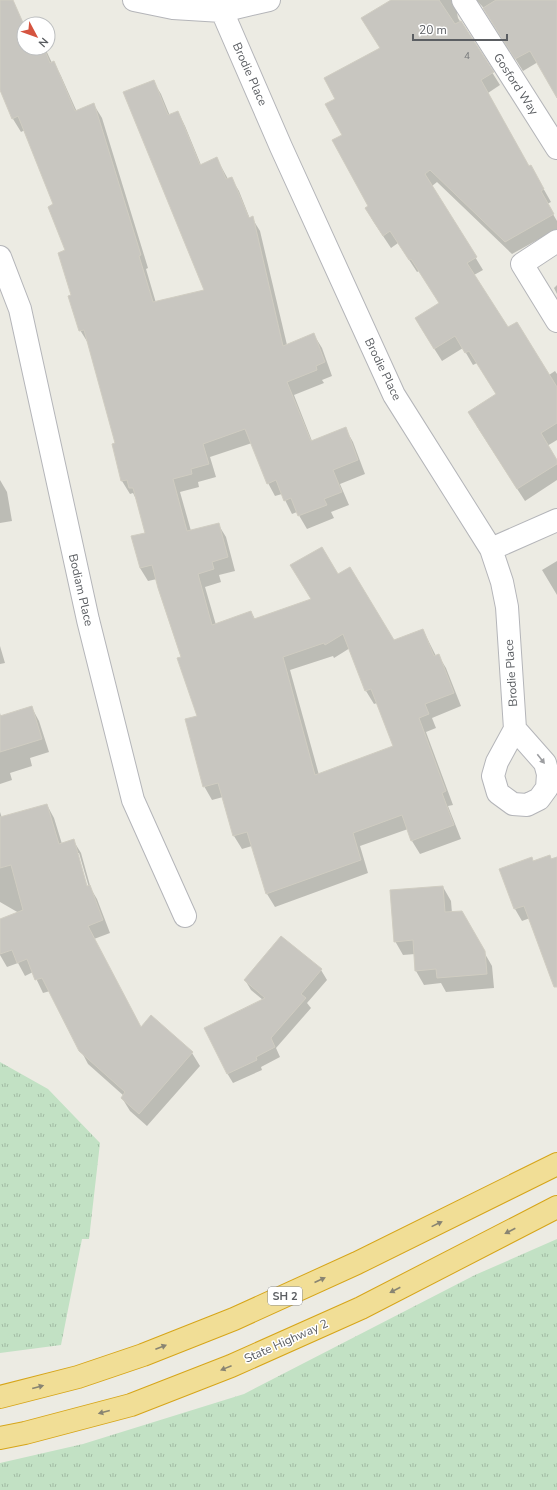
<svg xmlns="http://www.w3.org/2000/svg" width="557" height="1490" font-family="'Nunito Sans',sans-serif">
	<defs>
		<pattern id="grass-tufts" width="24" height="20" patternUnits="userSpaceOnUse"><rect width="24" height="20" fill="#c2e1c4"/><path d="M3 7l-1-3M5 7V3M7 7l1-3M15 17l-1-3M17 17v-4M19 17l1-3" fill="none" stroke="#a1baa3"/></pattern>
	</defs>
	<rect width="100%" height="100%" fill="#ecebe3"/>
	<!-- grass -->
	<path fill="url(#grass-tufts)" d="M0,1062l48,27 52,54 -11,96h-7l-21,106 -61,8z
		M557,1239v251h-557v-27l83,-19 161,-50 231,-119z"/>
	<!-- shadow -->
	<path fill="#0003" fill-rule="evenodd" d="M393,0h76l-10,6 -2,7 1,5 42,67 -12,8 41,74 9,12 13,23 -4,2 10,17v8l-45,25 -75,-72 -5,4 51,84 -9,5 33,54 42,46 6,-4 2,3v66l-10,6 10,16v18l-32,21 -49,-76 21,-30 -20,-32 -4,2 -10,-17 -21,13 -19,-30 -7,-12 24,-16 -21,-32 -2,1 -19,-29 -7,5 -18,-27 -7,-13 3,-2 -26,-71 -7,-36 45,-51z
		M472,0h85v96l-19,-34 -15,9 -41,-65 -5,-5z
		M0,7l19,8 5,9v24h21l7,15 2,-1 7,14 16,36 17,-7 8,13 46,150 -2,1 10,34 50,-12 -53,-210 8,13 9,22 8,-4 7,14 16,39 16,-6 11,20 3,-1 8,13 11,28 2,-1 8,13 27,114 27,-10 8,13 10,28 -10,4 2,3 -30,12 18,46 33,-13 8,14 12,32 -25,10 9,21 -18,7 3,6 -27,11 -10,-17 -5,2 -10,-20 -7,2 -7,-13 -16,-40 -42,14 6,20 -18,5 1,5 -19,5 11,39 27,-7 8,13 9,34 -16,4 2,7 -16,5 11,38 35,-13 4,7 57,-19 26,-24 56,65 29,-11 13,26 2,-1 8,13 15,38 -29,12 4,10 -10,4 27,73 -5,1 13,33 -41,15 -8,-13 -4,-12 -48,17 8,27 -93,34 -8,-13 -15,-48 -10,3 -8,-13 -11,-39 -11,3 -8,-14 -6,-69 -15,-60 -26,-78 -9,2 -8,-13 6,-35 -10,-34 -3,-6 -3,1 -8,-13 -9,-36 3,-1 -28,-101 -8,-13 -7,-34 -7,-45 -11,-46 -30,-75 -4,2 -8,-13 -13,-31zM350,648l16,43 8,13 3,-1 17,44 -75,28 -29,-105 43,-14 1,2z
		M557,285v9l-3,-6z
		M0,480l7,12 5,29 -12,2z
		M557,561v34l-15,-25z
		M0,646l5,17 -5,1z
		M32,708l7,13 10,31 -19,6 2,8 -22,7 2,7 -12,4v-71l1,4z
		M47,805l7,13 8,26 11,-4 8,13 10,36 6,10 13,34 -16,6 47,90 11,-12 40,36 8,13 -53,60 -17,-15 -8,-13 2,-2 -36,-32 -38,-73 -7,2 -10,-21 -8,4 -7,-13 -11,4 -7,-12v-35l19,-7 -19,-11v-90l2,6zM77,853h2l11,38h-2z
		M550,856l2,4 5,-2v104l-27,-44 -8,3 -7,-12 18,-47z
		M443,887l8,14 1,12 9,-1 31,54 2,22 -48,4 -5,-9 -17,2 -8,-14 -1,-17 -12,1 -8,-14z
		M282,937l39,33 6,10 -20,23 4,5 -35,40 4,9 -19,10 1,3 -29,13 -6,-10 36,-73 -12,-10 -6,-10z"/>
	<!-- building -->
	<path fill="#c8c6c0" stroke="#d0cdc2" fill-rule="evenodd" d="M0,0h13l11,25v23h20l6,15 4,-2 21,50 19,-8 47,152 -2,1 14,46 51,-12 -81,-198 31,-12 14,35 10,-4 22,54 17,-8 9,22 6,-2 17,41 4,-2 30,130 31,-13 11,29 -9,4 1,4 -30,12 24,59 35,-14 12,33 -25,10 9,22 -18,7 3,6 -29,11 -7,-18 -7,3 -8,-21 -9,4 -22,-55 -42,15 6,20 -18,5 1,5 -19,5 14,52 32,-8 9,34 -16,5 2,7 -16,5 14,51 39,-14 3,8 57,-20 -21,-34 32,-18 16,27 12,-7 44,73 29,-11 11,27 5,-2 15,39 -29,11 4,10 -10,4 27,73 -4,2 12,32 -43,16 -9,-26 -49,18 8,27 -95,34 -19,-62 -14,4 -15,-53 -15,4 -18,-68 12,-3 -20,-58 4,-1 -23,-69 -6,-23 -12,3 -9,-32 14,-3 -12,-45h-4l-2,-8 -6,1 -9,-37 3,-1 -31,-113 -5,1 -11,-35 3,-1 -13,-42 7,-3 -17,-43 5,-3 -35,-88 -6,3 -12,-29zM343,634l22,57 6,-2 22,57 -78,29 -32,-118 41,-14 1,2z
		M391,0h48l16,24 6,-3 33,51 -13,8 48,86 2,-1 13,24 -3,2 13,23 -49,28 -75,-72 -5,4 52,83 -10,6 41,64 9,-5 40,65v36l-16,10 16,27v4l-40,25 -49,-77 28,-18 -27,-43 -4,2 -10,-17 -21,13 -19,-31 24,-15 -28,-44 -2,1 -19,-29 -7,5 -18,-28 3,-2 -36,-66 10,-5 -17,-31 10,-5 -11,-21 56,-30 -19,-30z
		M496,0h61v98l-27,-47 -15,8 -32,-51z
		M32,706l10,33 -42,13v-36z
		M47,804l12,40 15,-5 13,47 3,-1 13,35 -15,6 53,101 10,-12 42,37 -54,62 -18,-16 4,-6 -46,-41 -37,-73 -7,2 -8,-21 -10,4 -5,-13 -12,4v-35l23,-9 -12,-45 -11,3v-51z
		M550,855l1,4 6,-2v130h-3l-30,-81 -10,3 -15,-40 33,-12 1,4z
		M443,886l2,26 17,-1 23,40 2,23 -50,4 -1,-9 -21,2 -2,-31 -19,2 -4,-52z
		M281,936l41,33 -21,25 5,4 -35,40 4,9 -19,10 1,3 -30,14 -23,-46 61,-30 -21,-18z"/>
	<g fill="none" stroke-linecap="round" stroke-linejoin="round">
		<!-- minor casing -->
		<g stroke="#b4b5b9" stroke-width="24">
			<path id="minor" d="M134,0l39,8 49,3 47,-11
				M463,0l94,148
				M222,11l59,136 113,248 97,154 11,33 5,25 8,122 -18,33 -4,14 5,17 15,11 14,1 12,-6 8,-11 1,-14 -3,-11 -30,-34
				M557,241l-35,23 35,57
				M0,257l20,52 68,311 45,180 52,116
				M491,549l66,-29"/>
		</g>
		<!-- highway casing -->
		<g stroke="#d6a519" stroke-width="24">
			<path id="highway" d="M0,1397l78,-20 65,-22 91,-36 123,-56 200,-99
				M0,1438l25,-5 106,-28 100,-39 130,-58 196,-101"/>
		</g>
		<!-- minor -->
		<use href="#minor" stroke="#fff" stroke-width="22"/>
		<!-- highway -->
		<use href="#highway" stroke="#f1de96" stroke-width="22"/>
	</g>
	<!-- one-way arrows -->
	<defs><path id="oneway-solid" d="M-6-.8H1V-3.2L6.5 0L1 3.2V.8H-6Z"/></defs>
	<use fill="#9d9ea1" href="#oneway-solid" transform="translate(541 759) rotate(52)"/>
	<g fill="#888472">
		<use href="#oneway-solid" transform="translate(437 1224) rotate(-26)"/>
		<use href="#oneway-solid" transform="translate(510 1231) rotate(153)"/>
		<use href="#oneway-solid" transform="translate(320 1280) rotate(-24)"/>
		<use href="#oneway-solid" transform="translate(395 1290) rotate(153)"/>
		<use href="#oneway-solid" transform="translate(161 1347) rotate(-21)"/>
		<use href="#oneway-solid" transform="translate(226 1368) rotate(158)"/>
		<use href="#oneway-solid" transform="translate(38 1387) rotate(-15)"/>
		<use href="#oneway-solid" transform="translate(104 1412) rotate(165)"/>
	</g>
	<g text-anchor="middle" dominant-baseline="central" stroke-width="3" stroke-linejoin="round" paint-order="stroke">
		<!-- number labels -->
		<g font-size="10" fill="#76787a">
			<text x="467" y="56">4</text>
		</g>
		<!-- shield labels -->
		<rect fill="#fff" stroke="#8c8e91" stroke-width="1" x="268" y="1287" width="34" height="18" rx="3"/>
		<g font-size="11" font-weight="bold" fill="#5b5e62">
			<text x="285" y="1296">SH 2</text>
		</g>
		<!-- street labels -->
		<g font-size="12" fill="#5b5e62" stroke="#fff">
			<text transform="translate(250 74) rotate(66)">Brodie Place</text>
			<text transform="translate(516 84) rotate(57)">Gosford Way</text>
			<text transform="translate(383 369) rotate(64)">Brodie Place</text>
			<text transform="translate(81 590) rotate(77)">Bodiam Place</text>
			<text transform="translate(511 673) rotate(-94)">Brodie Place</text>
			<text transform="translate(286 1341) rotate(-24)">State Highway 2</text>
		</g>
	</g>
	<!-- north arrow -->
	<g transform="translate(36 36) rotate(131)"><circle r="19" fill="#ffffff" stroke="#bdbfc0"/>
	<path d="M0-3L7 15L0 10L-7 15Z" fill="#d55440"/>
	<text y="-6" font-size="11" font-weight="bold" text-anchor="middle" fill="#5b5e62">N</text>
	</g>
	<!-- scale -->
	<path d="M413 34v6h94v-6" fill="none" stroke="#5b5e62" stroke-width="2"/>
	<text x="419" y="34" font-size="12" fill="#5b5e62" stroke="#ffffff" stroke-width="3" paint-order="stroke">20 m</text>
</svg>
